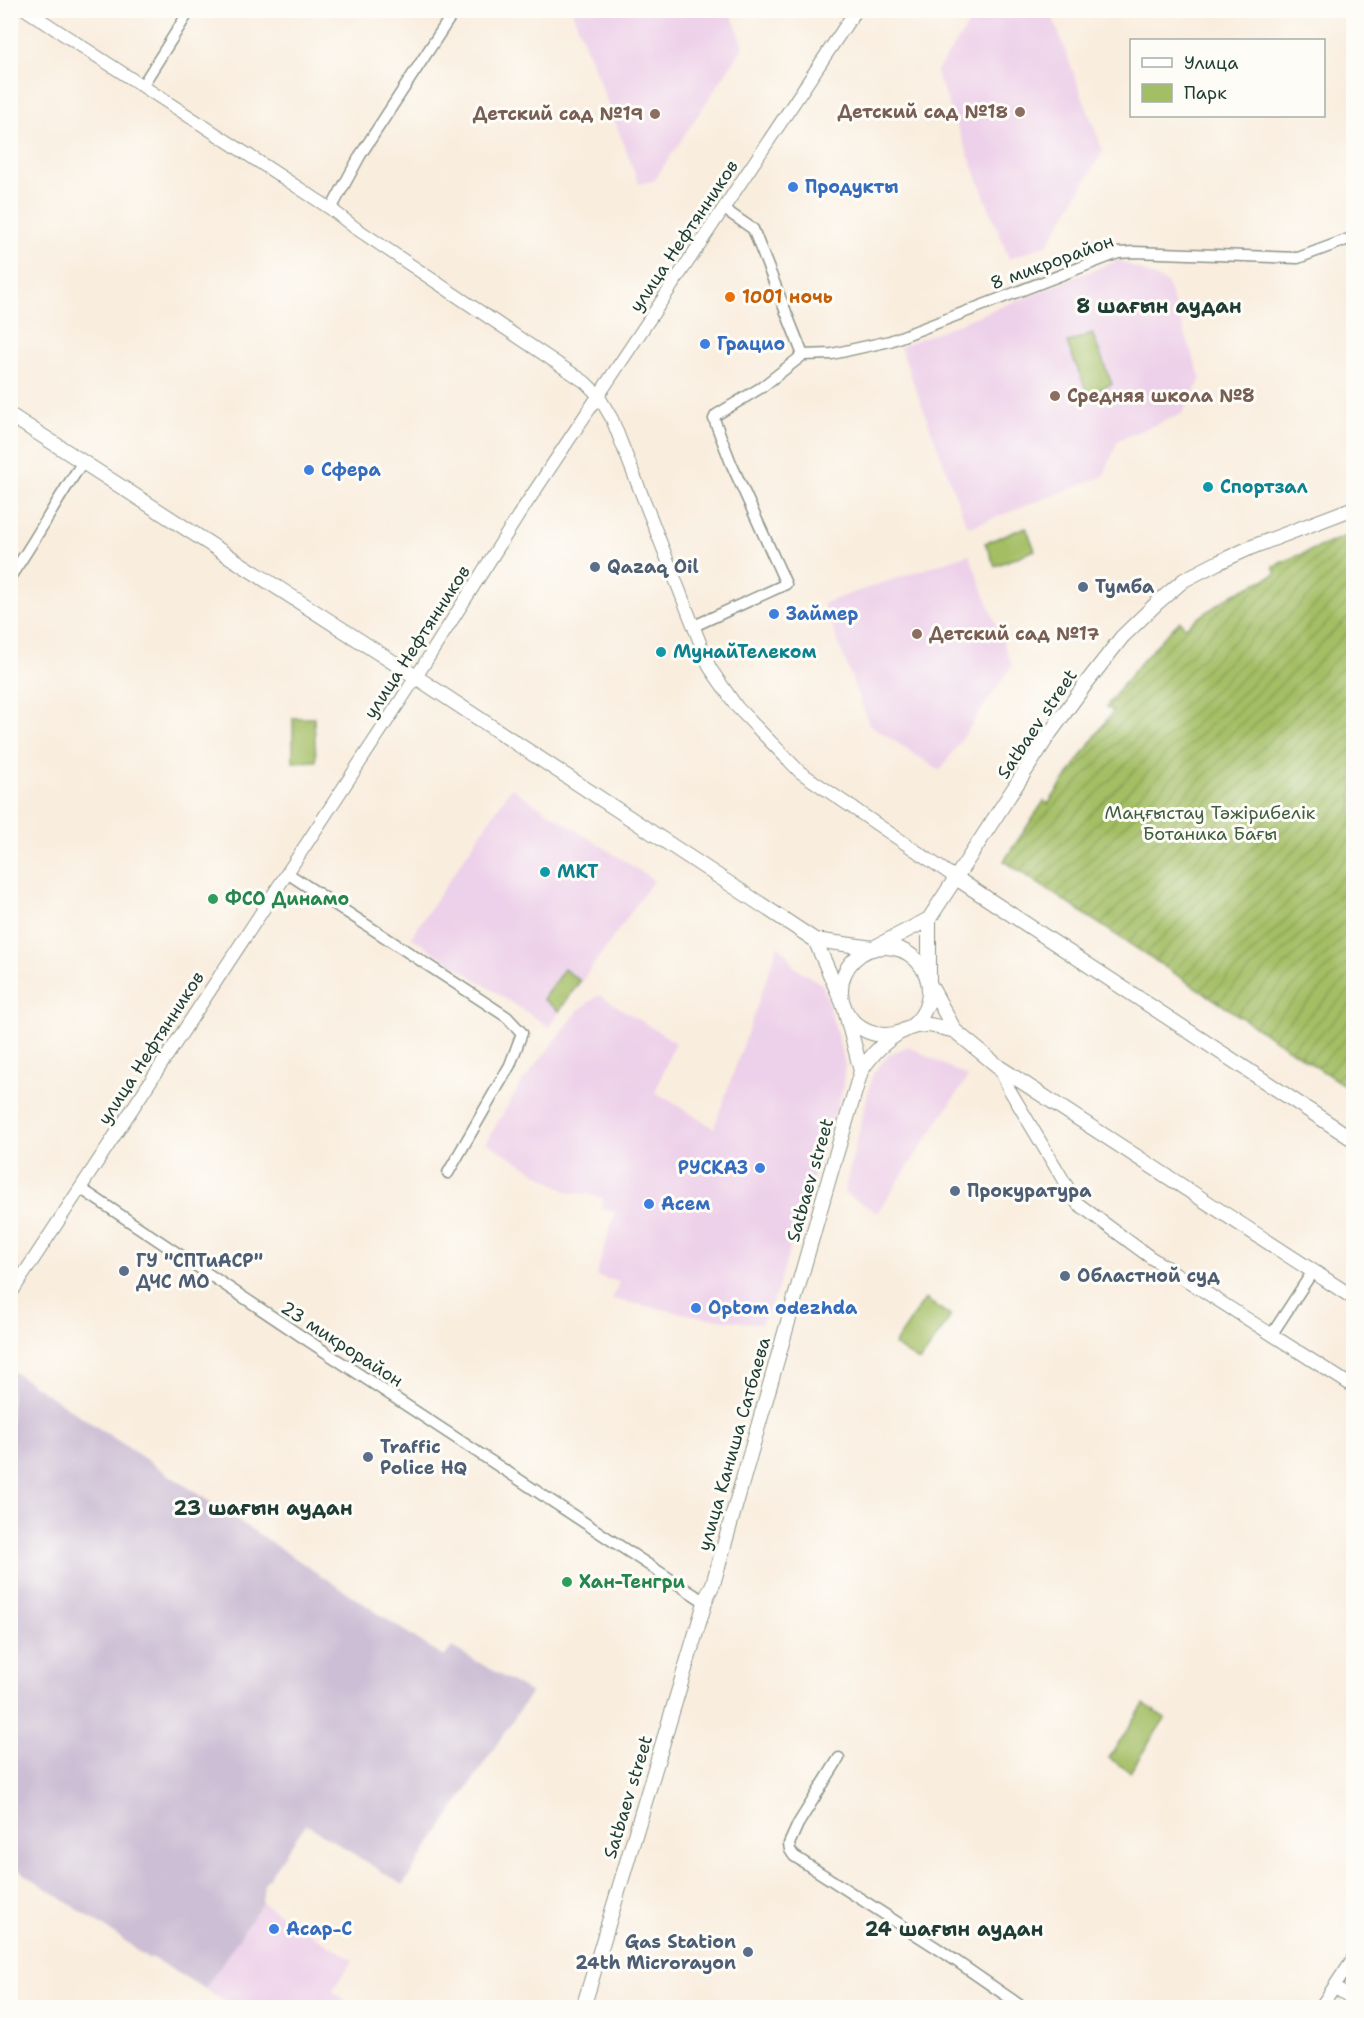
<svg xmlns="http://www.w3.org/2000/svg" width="1364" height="2018" font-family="'Shantell Sans',sans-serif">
	<defs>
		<pattern id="garden-furrows" width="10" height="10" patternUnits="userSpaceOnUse" patternTransform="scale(1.5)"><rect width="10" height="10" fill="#a3be64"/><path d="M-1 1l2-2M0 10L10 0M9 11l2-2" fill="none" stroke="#849c53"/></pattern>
	</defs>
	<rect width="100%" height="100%" fill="#fdfcf7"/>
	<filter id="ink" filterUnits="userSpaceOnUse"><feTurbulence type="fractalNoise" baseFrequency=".0167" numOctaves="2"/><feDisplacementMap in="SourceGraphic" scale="12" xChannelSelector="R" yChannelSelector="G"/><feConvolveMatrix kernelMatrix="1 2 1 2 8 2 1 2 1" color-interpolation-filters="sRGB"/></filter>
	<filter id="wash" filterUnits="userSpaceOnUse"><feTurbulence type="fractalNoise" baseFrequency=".008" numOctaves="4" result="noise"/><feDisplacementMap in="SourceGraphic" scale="24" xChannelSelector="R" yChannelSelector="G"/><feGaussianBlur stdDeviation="1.35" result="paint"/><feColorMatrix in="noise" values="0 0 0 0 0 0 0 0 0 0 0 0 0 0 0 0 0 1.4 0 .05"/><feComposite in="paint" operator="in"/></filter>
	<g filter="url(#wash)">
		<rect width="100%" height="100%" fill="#f9edde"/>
		<!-- built -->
		<path fill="#edd0e9" d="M572,11h158l14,35 -90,135 -15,3z
			M1048,11l3,2 52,138 -55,93 -39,15 -73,-187 42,-61z
			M1119,260l48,23 34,96 -19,35 -64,26 -14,36 -134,51 -4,-4 -66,-176z
			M969,554l43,111 -72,106 -71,-47 -46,-121z
			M511,788l143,92 -105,147 -138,-90z
			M778,946l10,8 5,12 30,19 22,79 -3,29 -40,115 -26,87 -15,29 -60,-7 -89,-18 7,-17 -23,-6 19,-64 -14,-3 2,-11 -22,-5h-12l-83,-51 34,-57 59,-75 20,-15 76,47 -20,50 59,36z
			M908,1046l60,31 -91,136 -33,-21 29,-119 17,-19z
			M262,1903l91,57 -21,31 23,16h-122l-28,-18z"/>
		<!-- industrial -->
		<path fill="#ccbed4" d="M11,1370l433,287 8,-10 79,46 -128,192 -97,-61 -42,60 -2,19 -57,86 -54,-32 -2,2 -15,-10v-2l-123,-82z"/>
		<!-- park -->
		<path fill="#a3be64" stroke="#617e4c" stroke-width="1.5" d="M1092,333l20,51 -24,10 -21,-51z
			M1026,527l9,23 -40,16 -10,-23z
			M293,718h21l2,43 -23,1z
			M564,969l16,12 -21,30 -16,-12z
			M925,1299l26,17 -31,46 -26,-17z
			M1144,1704l21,14 -35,54 -21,-14z"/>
		<!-- garden -->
		<path fill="url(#garden-furrows)" stroke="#617e4c" stroke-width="1.5" d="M1353,533v558l-349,-230 40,-60 4,3 65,-93 -7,-4c23,-32 46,-59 74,-86l5,6 48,-33 43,-20 -3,-8z"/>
	</g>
	<g filter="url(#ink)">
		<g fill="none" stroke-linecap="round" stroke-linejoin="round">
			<!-- minor casing -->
			<g stroke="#8c9589" stroke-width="13">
				<path id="minor" d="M142,86l48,-76
					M331,209l30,-55 90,-138 -2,-6
					M803,355l29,-1 58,-13 228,-88 16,-1 164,6 56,-21
					M10,577c26,-37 47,-78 73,-115
					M694,626l92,-42 -55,-121 -17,-44 2,-4 46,-28 41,-32 -50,-126 -29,-20
					M287,873l220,144 15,16 -12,32 -62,108
					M80,1188l221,148 404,266
					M1272,1334l41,-63
					M839,1758l-41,66 -9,20 1,6 4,6 146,94 84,58"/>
			</g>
			<!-- tertiary casing -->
			<g stroke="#8c9589" stroke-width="14">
				<path id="tertiary" d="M26,10l305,199 23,18 231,155 13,13 14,24 98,249 27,39 63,65 156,106
					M999,1067l10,22 68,114 73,54 204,130
					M10,1295l406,-618 102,-161 338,-506
					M1334,1987l20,13
					M1320,2008l34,-51"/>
			</g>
			<!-- secondary casing -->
			<g stroke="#8c9589" stroke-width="16">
				<path id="secondary" d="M10,415l406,262 399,263 58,8 56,-29 121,-186 37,-51 35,-45 35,-34 27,-23 33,-17 35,-16 102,-39
					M956,878l398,262
					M929,919v64l26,48 44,36 355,231
					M815,940l29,66 17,65
					M841 991a44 44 0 1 1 88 0a44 44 0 1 1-88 0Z
					M583,2008l124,-412 6,-12 117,-409 31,-104c14,-22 39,-47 67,-46 9,1 19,4 27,6"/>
			</g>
			<!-- minor -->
			<use href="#minor" stroke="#fff" stroke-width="10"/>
			<!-- tertiary -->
			<use href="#tertiary" stroke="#fff" stroke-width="12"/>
			<!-- secondary -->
			<use href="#secondary" stroke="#fff" stroke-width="14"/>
		</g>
	</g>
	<!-- markers -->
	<g fill="#8d6e63" stroke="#fdfcf7" stroke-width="2">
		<circle cx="1020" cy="112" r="6"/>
		<circle cx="655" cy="114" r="6"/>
		<circle cx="1055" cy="396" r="6"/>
		<circle cx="917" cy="634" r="6"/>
	</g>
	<g fill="#3f7fe0" stroke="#fdfcf7" stroke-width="2">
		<circle cx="793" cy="187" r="6"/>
		<circle cx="705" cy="344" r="6"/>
		<circle cx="309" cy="470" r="6"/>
		<circle cx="774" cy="614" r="6"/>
		<circle cx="760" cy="1168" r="6"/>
		<circle cx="649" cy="1204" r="6"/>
		<circle cx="696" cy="1308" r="6"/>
		<circle cx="274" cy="1929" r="6"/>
	</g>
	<circle fill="#e8710a" stroke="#fdfcf7" stroke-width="2" cx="730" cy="297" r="6"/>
	<g fill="#0f9aa8" stroke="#fdfcf7" stroke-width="2">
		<circle cx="1208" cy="487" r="6"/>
		<circle cx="661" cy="652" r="6"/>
		<circle cx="545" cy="872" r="6"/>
	</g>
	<g fill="#5c6f8a" stroke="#fdfcf7" stroke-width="2">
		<circle cx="595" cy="567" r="6"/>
		<circle cx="1083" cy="587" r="6"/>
		<circle cx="955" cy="1191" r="6"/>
		<circle cx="124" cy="1271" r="6"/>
		<circle cx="1065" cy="1276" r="6"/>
		<circle cx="368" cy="1457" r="6"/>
		<circle cx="748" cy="1952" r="6"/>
	</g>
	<g fill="#2e9e5b" stroke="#fdfcf7" stroke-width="2">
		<circle cx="213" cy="899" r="6"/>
		<circle cx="567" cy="1582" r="6"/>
	</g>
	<g text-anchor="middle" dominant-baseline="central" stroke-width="6" stroke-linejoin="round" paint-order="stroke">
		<!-- education labels -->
		<g font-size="18" font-weight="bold" fill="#785e54" stroke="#fdfcf7" text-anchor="end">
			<text x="1008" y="112">Детский сад №18</text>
			<text x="643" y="114">Детский сад №19</text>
			<text x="1067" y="396" text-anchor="start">Средняя школа №8</text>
			<text x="929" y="634" text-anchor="start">Детский сад №17</text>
		</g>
		<!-- shop labels -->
		<g font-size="18" font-weight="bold" fill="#366cbe" stroke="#fdfcf7" text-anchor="start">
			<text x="805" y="187">Продукты</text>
			<text x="717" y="344">Грацио</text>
			<text x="321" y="470">Сфера</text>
			<text x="786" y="614">Займер</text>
			<text x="748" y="1168" text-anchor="end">РУСКАЗ</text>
			<text x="661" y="1204">Асем</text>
			<text x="708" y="1308">Optom odezhda</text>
			<text x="286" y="1929">Асар-С</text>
		</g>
		<!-- street labels -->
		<g font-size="18" fill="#1f3d34" stroke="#fdfcf7">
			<text transform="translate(684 236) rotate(-56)">улица Нефтянников</text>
			<text transform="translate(1052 262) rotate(-20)">8 микрорайон</text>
			<text transform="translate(417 642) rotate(-57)">улица Нефтянников</text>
			<text transform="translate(1037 724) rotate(-56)">Satbaev street</text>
			<text transform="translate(151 1048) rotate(-57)">улица Нефтянников</text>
			<text transform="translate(810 1180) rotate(-74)">Satbaev street</text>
			<text transform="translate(342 1344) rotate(33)">23 микрорайон</text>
			<text transform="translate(734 1444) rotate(-74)">улица Каниша Сатбаева</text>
			<text transform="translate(628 1797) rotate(-73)">Satbaev street</text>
		</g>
		<!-- food labels -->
		<g font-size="18" font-weight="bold" fill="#c56008" stroke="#fdfcf7" text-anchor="start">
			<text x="742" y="297">1001 ночь</text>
		</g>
		<!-- culture labels -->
		<g font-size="18" font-weight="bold" fill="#0d838f" stroke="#fdfcf7" text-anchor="start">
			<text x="1220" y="487">Спортзал</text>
			<text x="673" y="652">МунайТелеком</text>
			<text x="557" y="872">МКТ</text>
		</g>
		<!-- service labels -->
		<g font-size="18" font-weight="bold" fill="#4e5e75" stroke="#fdfcf7" text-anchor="start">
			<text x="607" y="567">Qazaq Oil</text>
			<text x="1095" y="587">Тумба</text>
			<text x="967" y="1191">Прокуратура</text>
			<text x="136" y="1261">ГУ "СПТиАСР"<tspan x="136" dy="21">ДЧС МО</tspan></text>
			<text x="1077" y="1276">Областной суд</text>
			<text x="380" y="1447">Traffic<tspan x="380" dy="21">Police HQ</tspan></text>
			<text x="736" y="1942" text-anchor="end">Gas Station<tspan x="736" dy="21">24th Microrayon</tspan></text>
		</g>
		<!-- park labels -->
		<g font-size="18" fill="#405d40" stroke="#fdfcf7">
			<text x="1210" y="813">Маңғыстау Тәжірибелік<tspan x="1210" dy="21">Ботаника Бағы</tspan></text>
		</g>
		<!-- leisure labels -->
		<g font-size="18" font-weight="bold" fill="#27864d" stroke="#fdfcf7" text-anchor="start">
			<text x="225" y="899">ФСО Динамо</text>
			<text x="579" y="1582">Хан-Тенгри</text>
		</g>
		<!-- neighbourhood labels -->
		<g font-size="20" font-weight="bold" fill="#1f3d34" stroke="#fdfcf7">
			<text x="1159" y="306">8 шағын аудан</text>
			<text x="263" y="1508">23 шағын аудан</text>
			<text x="954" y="1929">24 шағын аудан</text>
		</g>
	</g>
	<!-- margin -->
	<rect width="1364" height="2018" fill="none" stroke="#fdfcf7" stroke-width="36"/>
	<!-- legend -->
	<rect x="1130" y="39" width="195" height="78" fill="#fdfcf7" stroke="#a4b0a9" stroke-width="1.5"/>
	<rect x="1142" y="58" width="30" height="9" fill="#ffffff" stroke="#a4b0a9" stroke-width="1.5"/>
	<text x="1184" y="69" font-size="18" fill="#1f3d34">Улица</text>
	<rect x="1142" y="84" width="30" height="18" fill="#a3be64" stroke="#a4b0a9" stroke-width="1.5"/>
	<text x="1184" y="99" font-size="18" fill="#1f3d34">Парк</text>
</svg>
